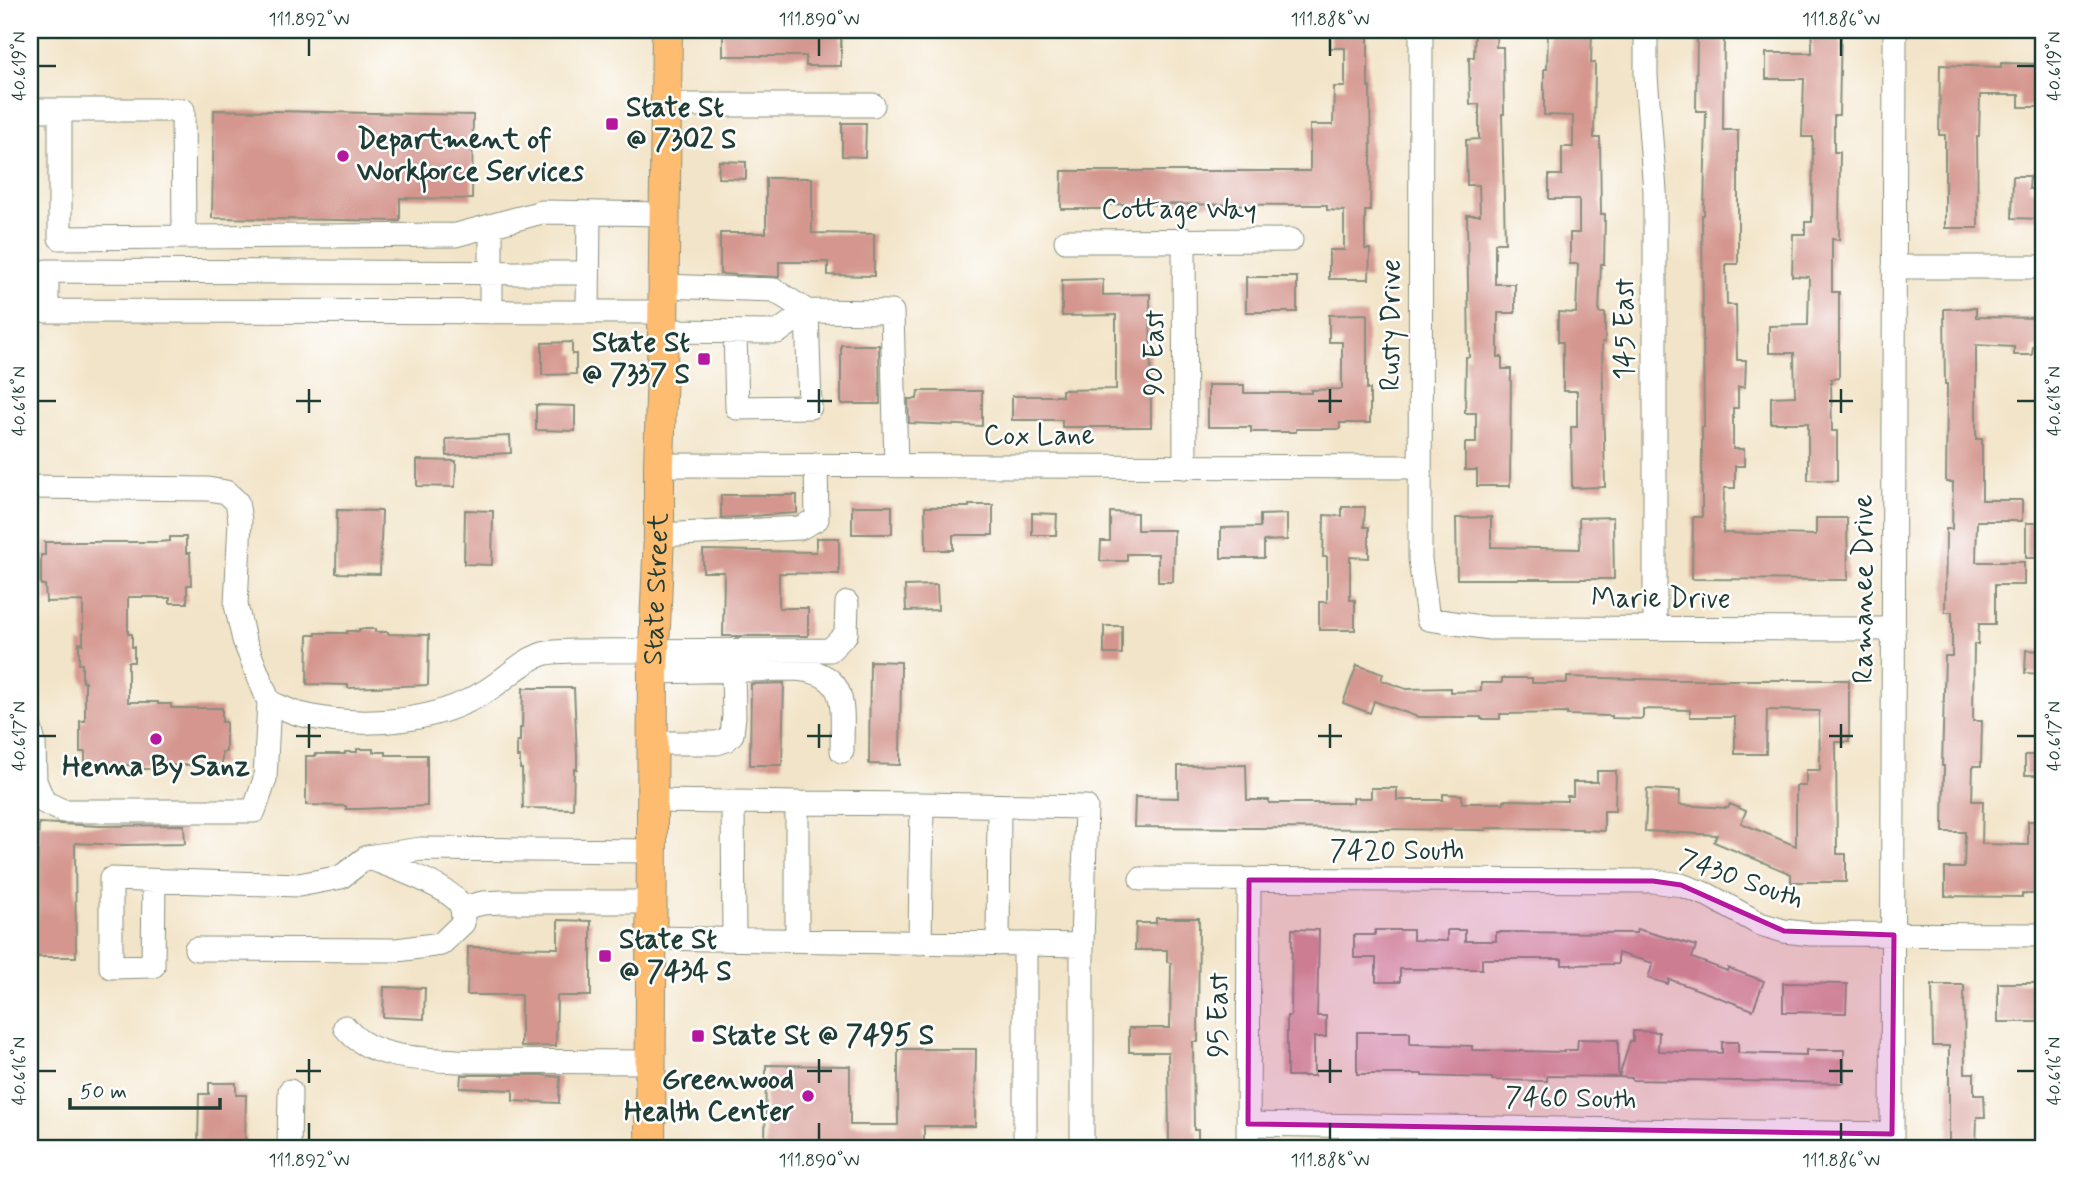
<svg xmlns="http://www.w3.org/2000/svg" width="2073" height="1179" font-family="Mynerve,sans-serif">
	<rect width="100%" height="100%" fill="#fff"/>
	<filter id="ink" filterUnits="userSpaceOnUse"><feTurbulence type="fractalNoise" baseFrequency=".0143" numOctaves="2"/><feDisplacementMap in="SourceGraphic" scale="14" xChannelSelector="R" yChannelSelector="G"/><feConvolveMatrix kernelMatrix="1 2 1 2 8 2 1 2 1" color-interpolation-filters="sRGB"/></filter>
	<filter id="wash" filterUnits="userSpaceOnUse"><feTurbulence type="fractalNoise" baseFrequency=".00686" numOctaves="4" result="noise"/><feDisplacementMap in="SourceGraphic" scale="28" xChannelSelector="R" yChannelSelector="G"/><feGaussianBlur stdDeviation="1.57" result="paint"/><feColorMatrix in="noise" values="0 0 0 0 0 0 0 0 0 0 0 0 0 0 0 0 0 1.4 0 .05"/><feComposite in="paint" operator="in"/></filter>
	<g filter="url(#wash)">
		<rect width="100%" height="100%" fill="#f2e4c8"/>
		<g id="blocks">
			<!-- building -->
			<path fill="#d4968e" d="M723,30h118v36h-35v-10h-83z
				M1330,30h38v57h2l1,71 -1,53h-5v38h5l-1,30h-40v-29h15v-39l-17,-1v-5l-222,-1v5h-44l1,-38h248v-46h23l1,-38h11v-39h-15z
				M1475,30h22l-1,17h7l1,67h-2l3,129h-10v41h20v29h-17v44h4v12h9l-1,117h-33v-16h-12v-27h11v-30h-11l1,-56h3l-2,-142h13l-1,-30h-12l-1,-45 13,-1v-35l-9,1 -1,-48h5z
				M1548,30h44l-1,33h4l-1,75h6l1,76h4l-1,50h-3l-2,49h6v29h-3l3,145 -33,1 -1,-61h6v-36h-14v-49h-5v-30l18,1 2,-49h-8v-31h9v-34h-30v-24h13v-28h11v-31l-29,-1v-46h3z
				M1697,30h27l-1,100h15v134h-12l1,41h9l1,55h9l-1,27h-7v21h-5v41h11v17h-9v22h-11l-1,45 93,2v-17h31l1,62 -156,-1 1,-62h9v-90h2l-2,-212h2l2,-104h-10z
				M1812,30h29l-2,85h-5v37h6l-1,88 -7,-1v53h7v86l-8,1 1,52h5v50l-29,-1v-57h-37v-26l24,-1 -1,-43h-25v-27l39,-1 1,-48 -17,-1 1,-42h12v-12h7l1,-85h-11l2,-58h-38v-26h46z
				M2001,63l42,1v43h-24v-12h-39l-1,41h-2l1,92h-33v-93h-6l1,-70 61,2z
				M214,110l259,5 -1,84 -72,-1v23l-188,-3z
				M842,123h24l-1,34 -23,-1z
				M719,161l27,1v17l-28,-1z
				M2013,176h17l-1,13h14v30l-31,-1z
				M766,178h46v55l62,1v42l-46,-1v-13h-49v15l-59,-3v-41h46z
				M1246,277h51v35h-51z
				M1103,279v16l47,-1 1,133h-89v-7h-50v-24h50v-6l54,-1v-74l-54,1v-36z
				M1976,308v9l67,1v29h-10l-1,8h-18v-8l-38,-2v94h6v61h40v21h-45l-1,41h48v23h-29v39h-16l-1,20h-4l-1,77h9l-1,45h-8l-1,35h11l-1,43 46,1v-24h15v73h-21v3l-77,-1v-28h19l1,-36h-22l1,-66h-2l3,-110h7v-44h-7l1,-83h6l1,-47h-7l1,-98h-2l-1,-75z
				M1367,314v75h3v34h-30v6h-44v3h-45v-5h-43v-42h36v8h67v-3l31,-1v-47h-13v-27z
				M572,342v12h4v20l-34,1v-32z
				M841,345h38l1,59h-39z
				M918,391h64v35l-73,-3 -1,-24h9z
				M536,405l39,1v25l-39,-1z
				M510,436l1,17 -64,3 -1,-17z
				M417,460l39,1 -1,26 -38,-1z
				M721,495h76v18l-76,5z
				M969,505h24v30h-40v15h-27l-1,-43h44z
				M852,506h40v28h-40z
				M1342,507h23l-1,20h5v31l-19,-1v43h5v30h-36v-28h8v-45h-4l1,-42 18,1z
				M337,510l45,1 -2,63 -44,-1z
				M465,510l28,1 -1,54 -28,-1z
				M1110,512l27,1v17h37l-1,52h-15v-28h-31v7h-27l1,-20h9z
				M1032,513l25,1 -1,21h-24z
				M1287,514v26l-23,1v17h-43v-30l39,-1v-12z
				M1491,517v30l89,2 -1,-31 34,-1 1,62h-157l-1,-61z
				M2026,523h17v35h-17z
				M170,537h16v16h4l1,32h-4v18h-17v-5h-11v-1h-31v37h4v13h2v15h-6v40h30v2h13v4h51v14h4v30h-4v13h-51v4h-35v-4h-51v-13h-5v-31h5v-39h-2l-1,-4v-14h-3v-21l4,1v-43l-37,1 -1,-17h-4v-30h4v-13h114l11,-1z
				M816,538h23v36l-60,-1v35h29v28h-85l1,-64h-21v-22l113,2z
				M937,585l1,25 -32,1 -1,-25z
				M1104,626h18v28h-18z
				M359,629h16v3h13v2l41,1 -1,50 -80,3v-3l-41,-1 1,-49h8v-2h31v-2h12z
				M2026,650l17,1v23l-18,-1z
				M870,661l31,1 -1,103 -31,-1z
				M1357,665l26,9 -2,6 25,9 44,-1v4l31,-1v-8h21v-5h30v5h35v-6l109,3h173v62h-13l1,112h9v28h-55v-8l-77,-32 3,-7 -72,-4 2,-42 33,2 -1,14 49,3 2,-4 16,7 -5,12 55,23v-60h10v-16h14l-1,-59 -52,-1 -1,44h-31v-37h-45v-7l-47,-1v10l-31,-1v-2l-45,-1v-2l-67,1v5h-19v-2h-63l-44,-16 -4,12 -27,-10z
				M784,683l-2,82h-32l1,-81z
				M523,688h51l3,68v13h-3l-1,40 -50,-1 -1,-39h-2v-12h-3v-16h3v-13h2z
				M357,749h16v3h13v3h41v51l-68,3h-13v-3l-40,-1v-49h9v-2h30v-2h12z
				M2025,755h18v20h-18z
				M1246,765l1,35h22v3h84v-5h18v-10h26v12h46v-6l19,1v8h42v-3l63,1v-5h6v-14h24v-11h19l-1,40h-11v20l-22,-1v-1l-96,-1v2l-352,-3 1,-30 43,1v-32z
				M39,823l61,3 84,-1 1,19 -62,1 -48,-2 1,114h-46v-93h7z
				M1156,918h43l-1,124h-5l1,88h4v19h-29l-1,-97h-39v-24h41l1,-65 -4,-1v-12h-32l1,-27h20z
				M558,920l33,1v75h-34l-1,50 -35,1v-52h-54l1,-48 90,1z
				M1292,929l27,1 -2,86h9v21h-12v39h-27v-60h4z
				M1637,929l59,17 -4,12 35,13 1,-3 36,13 -11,29 -84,-31 -1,5 -20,-6 5,-15 -35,-10v11l-56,1v-6h-80v10h-82v13h-24v-24h-22v-23h21v-5h38v10l34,1v-11h18v11h31v-9l140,1z
				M1783,983l64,1 -1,29 -63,-1z
				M1998,983h43v39h-43z
				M1932,985h32l1,88h9v22h10l1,22h-8l-1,32h-27v-103h-16z
				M384,987l41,1 -1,31 -41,-2z
				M1633,1031l26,1 -1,19 64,2v-11h16v11l68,2v-5h38v33l-157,-3 -1,1 -54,-1v-2l-13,-1 11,-36h3z
				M1357,1032h53v12l62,2v4l93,2v-2h12l1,-11 40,1v37l-71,-1v5l-55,-1v-2l-70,-2v-2h-65z
				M898,1049h78l-1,77h-51v23h-159l1,-84 84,1v59h48z
				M461,1075h81l18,2 -1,26 -46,-2v-11l-53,-2z
				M209,1083h27v12h10l-1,54h-47l1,-55h10z"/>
		</g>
	</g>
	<g filter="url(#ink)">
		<use href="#blocks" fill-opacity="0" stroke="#88907e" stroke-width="2"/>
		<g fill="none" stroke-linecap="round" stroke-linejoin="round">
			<!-- minor casing -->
			<g stroke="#88907e" stroke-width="25">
				<path id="minor" d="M1421,30l-1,529 8,60 60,9 406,1
					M1646,30v46l9,115v437
					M666,105h207
					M30,110h153l1,127 272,-2 86,-23 122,2
					M60,110v128l124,-1
					M491,226v86
					M1184,239l1,228
					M1066,241l225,-1
					M1894,267h149
					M588,273l-541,-2v40l616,1
					M664,286l110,4 33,21 85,1 4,153
					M588,312l1,-99
					M663,331l115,1 29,-21
					M735,333l2,75 73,-1 -3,-96
					M659,465l761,2
					M30,487l178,2 18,3 11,10 3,18 -4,85 8,35 25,62c10,4 20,9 30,12 60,15 135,10 187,-23 19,-11 33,-28 54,-36 9,-4 22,-3 32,-4l258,-1 16,-16 1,-31
					M659,535l141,-7 17,-9 -1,-54
					M653,672l141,-3c56,3 48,37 48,82
					M30,728l4,15 1,38 9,21 19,9h191l11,-32 4,-77
					M653,743h64l9,-3 6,-6 2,-18 -1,-46
					M652,801l81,1 1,137
					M733,802l64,1v137
					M797,803l125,1
					M1141,879l512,2 28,4 27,10 52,29 24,7 26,3 233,1
					M154,881l-1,85 -42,1v-88l188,6 42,-8 26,-20 54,-8 230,2
					M462,908l21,-5 20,-1h148
					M650,938l432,7
					M920,943l2,-139 164,3 -4,138v204
					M998,944l1,-138
					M1025,944v205
					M196,949l201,1 44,-6 22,-21c0,-5 0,-12 -2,-17 -10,-20 -72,-40 -94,-49
					M345,1027c24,32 76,32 112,34l193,1
					M1248,1124l644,10
					M289,1149l1,-58
					M1248,1149l1,-269
					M1892,1149l3,-1119"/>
			</g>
			<!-- major casing -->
			<g stroke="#88907e" stroke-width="32">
				<g id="major">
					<path id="s1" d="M650,1149l3,-477 6,-137v-70l4,-134 4,-301"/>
				</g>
			</g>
			<!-- minor -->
			<use href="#minor" stroke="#fff" stroke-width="23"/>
			<!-- major -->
			<use href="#major" stroke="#febc70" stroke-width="30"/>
		</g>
	</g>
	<!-- marked area -->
	<path fill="#b5179e" fill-opacity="0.2" stroke="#b5179e" stroke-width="5" stroke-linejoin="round" d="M1249,880l404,1 28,4 103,46 110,4 -2,199 -644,-10z"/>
	<!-- ticks -->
	<path fill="none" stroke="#1f3d34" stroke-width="2.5" d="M309,38v18M819,38v18M1330,38v18M1841,38v18M38,66h18M2017,66h18M309,389v24M819,389v24M1330,389v24M1841,389v24M38,401h18M296,401h25M807,401h25M1318,401h24M1829,401h24M2017,401h18M309,724v24M819,724v24M1330,724v24M1841,724v24M38,736h18M296,736h25M807,736h25M1318,736h24M1829,736h24M2017,736h18M309,1059v24M819,1059v24M1330,1059v24M1841,1059v24M38,1071h18M296,1071h25M807,1071h25M1318,1071h24M1829,1071h24M2017,1071h18M309,1123v17M819,1123v17M1330,1123v17M1841,1123v17"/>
	<!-- markers -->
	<g fill="#b5179e" stroke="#fff" stroke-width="2.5">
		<rect x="605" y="117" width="14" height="14" rx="3.5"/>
		<circle cx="343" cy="156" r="7"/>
		<rect x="697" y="352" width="14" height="14" rx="3.5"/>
		<circle cx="156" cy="739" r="7"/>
		<rect x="598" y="949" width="14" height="14" rx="3.5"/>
		<rect x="691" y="1029" width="14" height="14" rx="3.5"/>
		<circle cx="808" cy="1096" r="7"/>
	</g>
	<g text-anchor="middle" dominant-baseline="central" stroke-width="5" stroke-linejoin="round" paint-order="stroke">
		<!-- poi labels -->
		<g font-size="28" font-weight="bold" fill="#1f3d34" stroke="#fff" text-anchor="start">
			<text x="626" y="108">State St<tspan x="626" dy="32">@ 7302 S</tspan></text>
			<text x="357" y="140">Department of<tspan x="357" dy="32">Workforce Services</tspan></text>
			<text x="690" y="343" text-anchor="end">State St<tspan x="690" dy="32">@ 7337 S</tspan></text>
			<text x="156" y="767" text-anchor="middle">Henna By Sanz</text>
			<text x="619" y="940">State St<tspan x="619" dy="32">@ 7434 S</tspan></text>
			<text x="712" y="1036">State St @ 7495 S</text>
			<text x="794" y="1080" text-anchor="end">Greenwood<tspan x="794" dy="32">Health Center</tspan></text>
		</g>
		<!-- street labels -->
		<g font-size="28" fill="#1f3d34" stroke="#fff">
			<text x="1179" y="210">Cottage Way</text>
			<text transform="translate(1391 325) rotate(-90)">Rusty Drive</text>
			<text transform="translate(1625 329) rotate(-90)">145 East</text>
			<text transform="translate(1155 353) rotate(-90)">90 East</text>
			<text x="1039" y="436">Cox Lane</text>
			<text stroke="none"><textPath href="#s1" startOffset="560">State Street</textPath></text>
			<text transform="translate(1864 589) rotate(-90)">Ramanee Drive</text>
			<text x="1661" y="599">Marie Drive</text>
			<text x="1397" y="851">7420 South</text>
			<text transform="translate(1741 880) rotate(19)">7430 South</text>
			<text transform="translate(1219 1015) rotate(-90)">95 East</text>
			<text transform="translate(1571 1099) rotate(1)">7460 South</text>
		</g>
	</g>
	<!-- margin -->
	<rect width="2073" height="1179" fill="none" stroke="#fff" stroke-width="77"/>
	<!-- scale -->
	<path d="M70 1098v10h150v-10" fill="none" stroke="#1f3d34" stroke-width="3.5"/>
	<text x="80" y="1098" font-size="21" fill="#1f3d34" stroke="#ffffff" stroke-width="5" paint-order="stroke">50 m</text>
	<rect x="38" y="38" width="1997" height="1102" fill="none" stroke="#1f3d34" stroke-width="2.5"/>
	<g font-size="18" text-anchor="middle" fill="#1f3d34">
		<text x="309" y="25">111.892°W</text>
		<text x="819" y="25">111.890°W</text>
		<text x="1330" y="25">111.888°W</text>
		<text x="1841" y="25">111.886°W</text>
		<text transform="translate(19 66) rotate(-90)" y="6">40.619°N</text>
		<text transform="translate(2054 66) rotate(-90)" y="6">40.619°N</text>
		<text transform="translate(19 401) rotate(-90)" y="6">40.618°N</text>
		<text transform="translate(2054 401) rotate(-90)" y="6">40.618°N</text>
		<text transform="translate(19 736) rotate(-90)" y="6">40.617°N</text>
		<text transform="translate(2054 736) rotate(-90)" y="6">40.617°N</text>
		<text transform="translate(19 1071) rotate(-90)" y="6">40.616°N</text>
		<text transform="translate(2054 1071) rotate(-90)" y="6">40.616°N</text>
		<text x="309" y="1166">111.892°W</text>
		<text x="819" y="1166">111.890°W</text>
		<text x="1330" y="1166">111.888°W</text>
		<text x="1841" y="1166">111.886°W</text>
	</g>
</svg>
